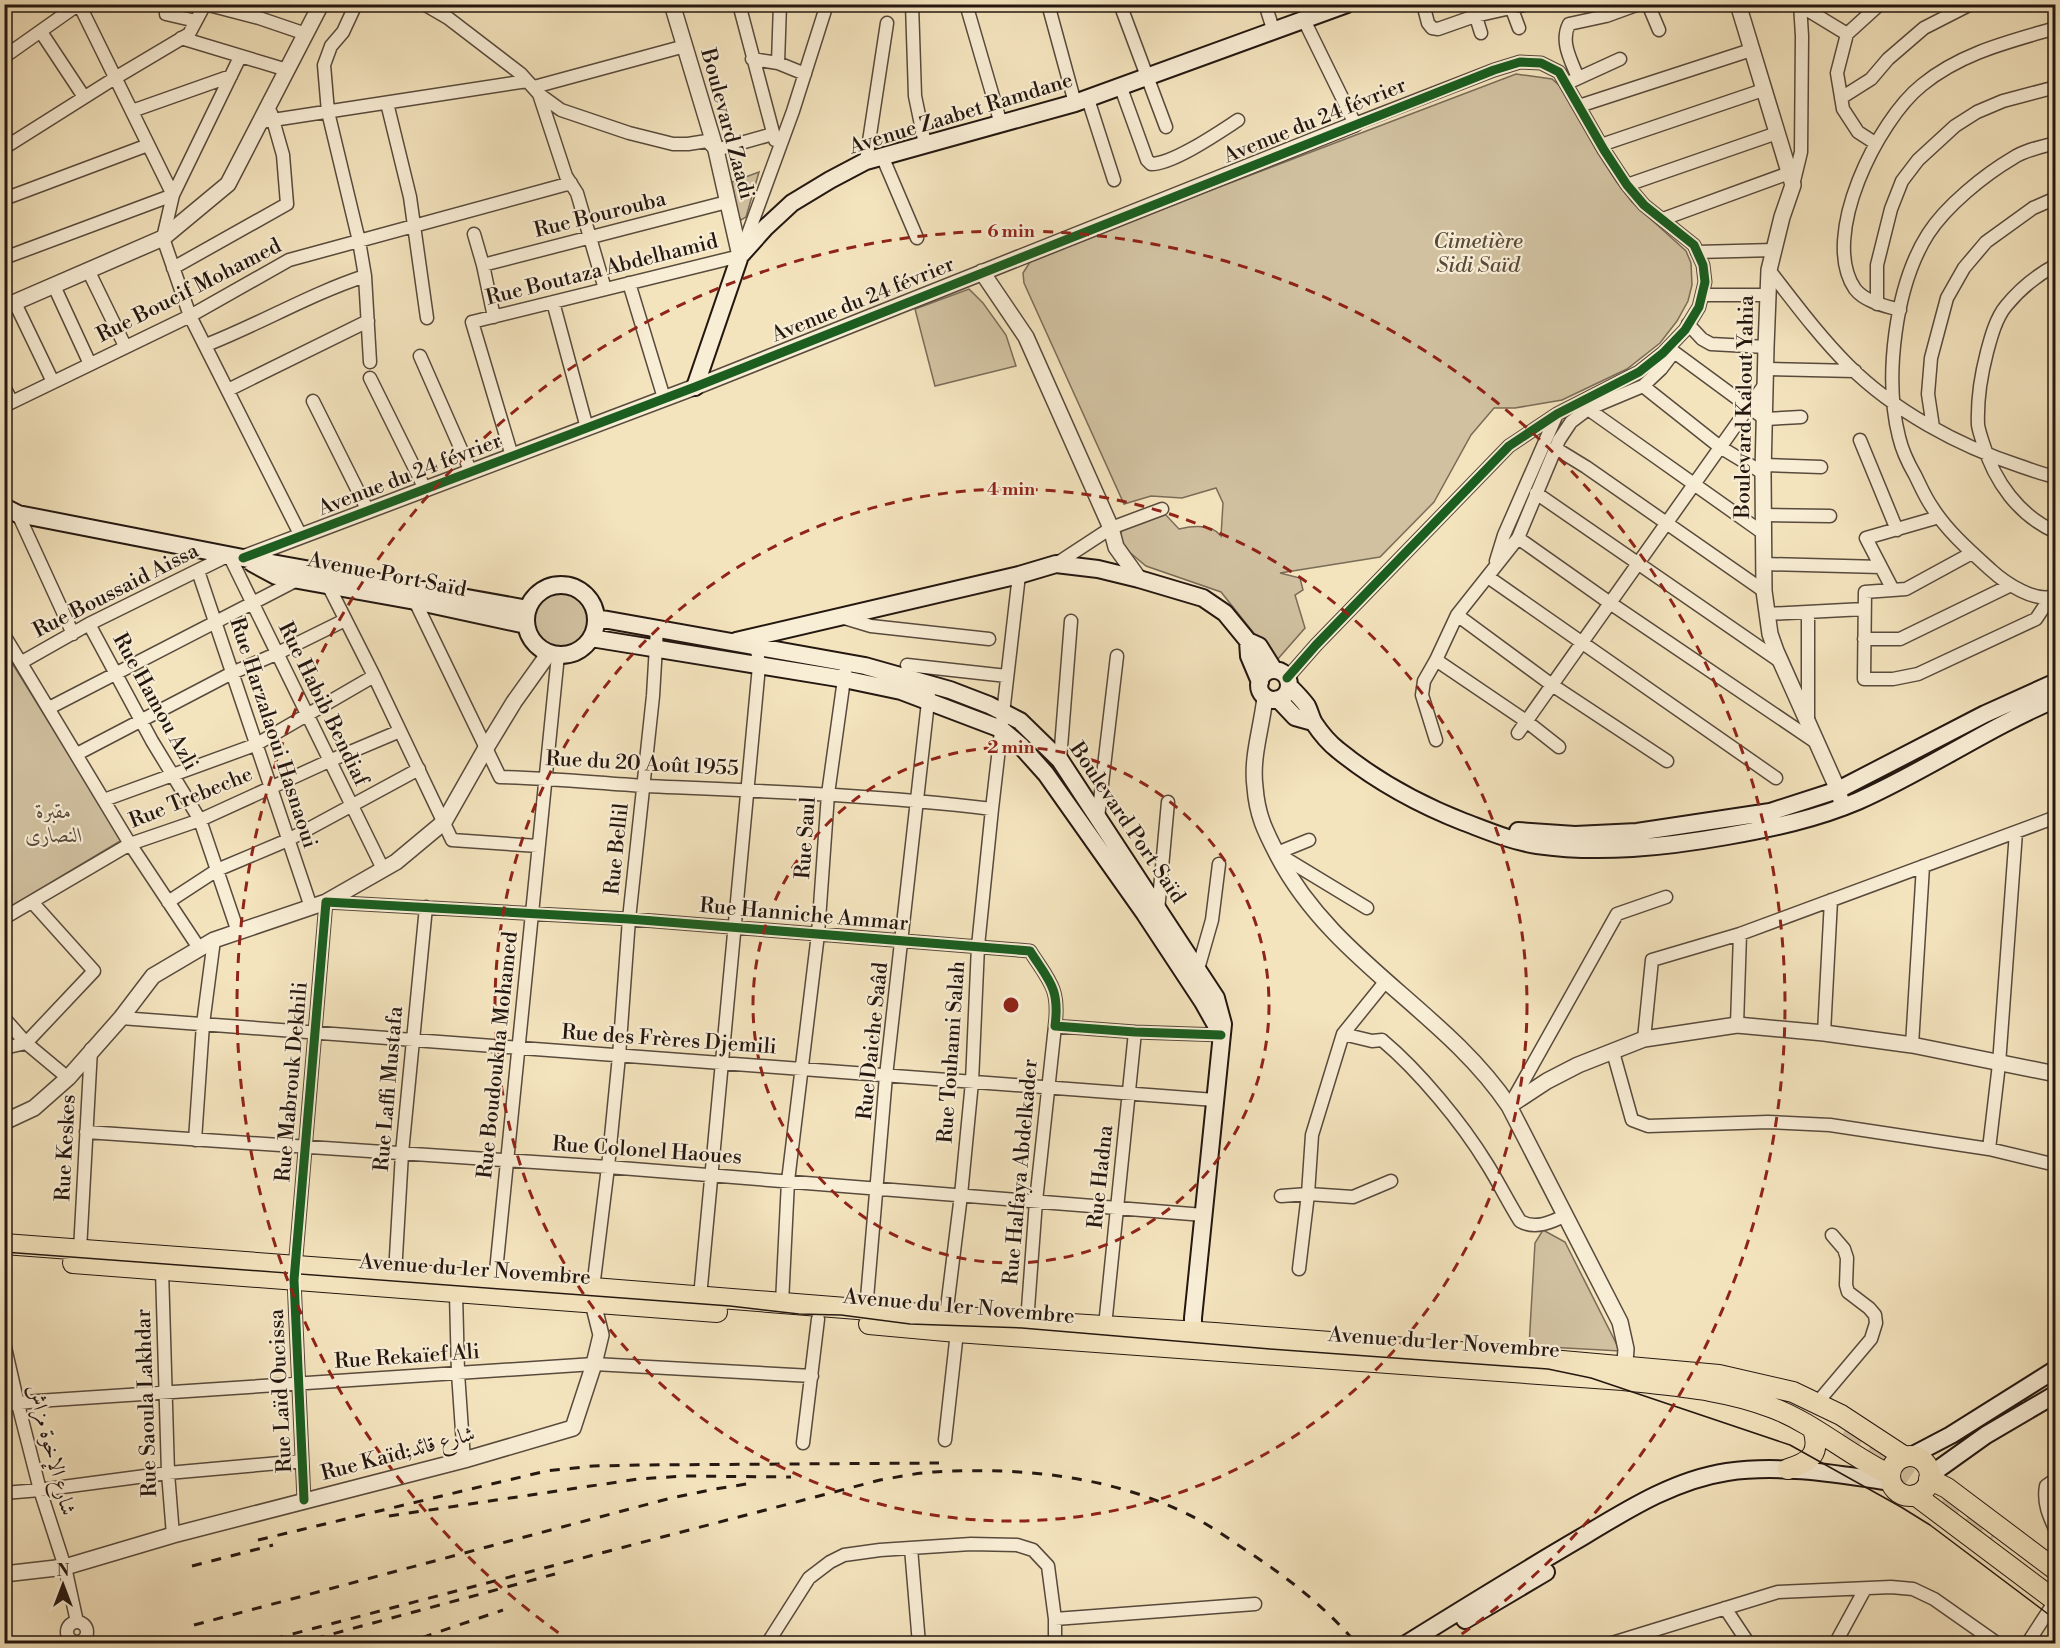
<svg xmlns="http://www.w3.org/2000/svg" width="2060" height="1648" font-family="'Libre Bodoni',Amiri,serif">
	<rect width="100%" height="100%" fill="#f4e4be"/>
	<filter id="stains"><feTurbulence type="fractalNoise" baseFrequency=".00333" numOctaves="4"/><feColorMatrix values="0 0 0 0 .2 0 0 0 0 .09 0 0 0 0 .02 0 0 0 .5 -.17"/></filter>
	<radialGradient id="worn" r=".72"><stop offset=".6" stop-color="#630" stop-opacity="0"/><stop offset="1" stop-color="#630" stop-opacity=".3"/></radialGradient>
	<!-- green -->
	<path fill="#d1c1a0" stroke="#7a6c58" stroke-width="1.5" d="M1516,74l36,5 17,15 27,56 20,31 16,21 54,49 5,12 1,22 -4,16 -11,20 -17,22 -33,26 -65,31 -47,8h-21l-23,27 -37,67 -54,55 -100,16 20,5 3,12 -8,5 10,33 -29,33 -55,-69 -75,-26 -24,-20 -1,-15 18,-11 25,-7 15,16c13,-3 33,-5 42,7l2,-33 -7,-15 -34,10 -31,-2 -27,8 -100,-221 -1,-10 7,-11 184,-73z
		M759,172l-13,45 -5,3 -3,-4 -6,-34z
		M969,289l14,14 23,32 10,31 -81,20 -20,-77z
		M534 620a27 27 0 1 1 54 0a27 27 0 1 1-54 0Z
		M4,650l118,190 -117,70h-1z
		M1543,1230l22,12 55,109 -91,-5 6,-103z"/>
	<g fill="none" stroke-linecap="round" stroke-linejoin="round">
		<!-- primary-tunnel -->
		<path stroke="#d5c5a4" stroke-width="20" stroke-dasharray="20 10" stroke-linecap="butt" d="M1844,1432l149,106"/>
		<!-- minor casing -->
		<g stroke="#584a3c" stroke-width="15">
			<path id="minor" d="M166,4v10l30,7
				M205,4l54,14 47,16
				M356,4l-13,28 -12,14 -7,19 4,47 31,129 6,35 5,86
				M424,4l24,14 73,56 18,20 27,82 11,17 28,96
				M739,4l36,136
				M912,4l3,92 10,48
				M966,4l35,120
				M1048,4l27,99
				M1120,4l46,123
				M1265,4l9,28
				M1423,4l5,19 4,5 6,1 37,-13 53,-12
				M1472,4l9,29
				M1510,4l9,24
				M1648,4l11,26
				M1801,6l46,28
				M41,32l43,65
				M181,38l106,32
				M4,57l75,-53
				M240,57l-67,138 -10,43 27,78 111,220
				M752,59l26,4 27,11
				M778,63l2,-59
				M1578,78c-7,-18 -18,-36 -9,-54l37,-8 33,-12
				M1572,81l48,-22
				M534,87l151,-41
				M1121,88l26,72 4,4c22,0 67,-31 87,-44
				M539,94l22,16 68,23 44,11h15l19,-3 9,9 57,-16
				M1841,98l30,-19 17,-20 36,-31 47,-24
				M1088,99l26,81
				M387,103l23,94 17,121
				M1579,106l172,-56
				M132,111l99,-35
				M260,122l267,-41
				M1875,143l-17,-11 -15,-23 -6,-36 10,-39 33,-30
				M2056,143c-15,4 -31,7 -43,15 -29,17 -67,48 -85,76 -33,52 -44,144 -29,203 3,13 9,26 16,38 5,10 10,22 17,32 15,24 38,44 59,63 13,12 46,35 65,25
				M1601,145l162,-55
				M4,148l111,-70 74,-44 16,-30
				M882,156l35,82
				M866,161l21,-138
				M1627,185l150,-52
				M1793,185l8,-33 1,-116 -2,-32
				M4,199l144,-54
				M1663,219l126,-46
				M474,234l9,31 11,52
				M1697,252l77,-2
				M4,258l169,-63 -94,-191
				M483,265l244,-63
				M2056,265c-19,10 -37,25 -50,41 -10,12 -15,31 -19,46 -6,23 -10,49 -9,73 1,6 3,12 5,18 11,38 36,73 73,89
				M173,268l114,-64 -4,-49 -12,-42
				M88,270l37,76
				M1769,270c25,32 50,66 79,95 46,46 111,81 172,101 12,4 24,9 36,11
				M629,283l35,115
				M54,286l36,78
				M1702,295h66
				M553,302l34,126
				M15,303l38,79
				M1877,304v-39l14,-56 11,-28 16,-21 37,-34 22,-14 26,-11 53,-14
				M1900,310c-14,-4 -35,-8 -45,-21 -36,-52 23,-169 67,-204 39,-32 86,-43 134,-57
				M1688,324l14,15 9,5 55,3
				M206,345c54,-21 104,-51 159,-69
				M1674,352l91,67 36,-2
				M420,356l51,116
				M1765,369l90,2
				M370,378l55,111
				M1643,386l77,61 43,26
				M4,387l8,15
				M228,390l140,-69
				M313,401l55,110
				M4,406l186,-90 99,-56 282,-77
				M1588,409l175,124
				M1933,427l-5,-33 3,-36 16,-60 17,-30 22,-26 47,-34 23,-10
				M1860,440l37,90
				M1555,448l31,19 178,124
				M512,456l-40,-134 268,-66 53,-145 34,-107
				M1764,465l57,2
				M1536,493l245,169
				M18,514l55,120
				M1763,515l67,1
				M1518,538l92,65 207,140
				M1972,553l-66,36 -41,3 -1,87h29l25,-5 118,-55 14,-21
				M1496,561l8,-26 53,-121
				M1056,564l55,-36 51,-19
				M1764,564l117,3
				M198,571l113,336
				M1488,577l288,201
				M326,581l48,95 78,164 86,6
				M1893,590l-27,-52 73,-21
				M412,595l88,182c49,1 97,6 146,9 116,5 231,9 346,23
				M1767,614l97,-5
				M1457,615l95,70 115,76
				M841,617l30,9 118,13
				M89,624l63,117 48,79 38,112
				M4,635l126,209 69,104
				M1864,639h36l111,-54
				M1436,660l90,61 33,26
				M22,662l67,-38 140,-69 154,314
				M907,665l100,11
				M1287,678l29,-33 193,-199 48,-32 82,-42 24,-19 22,-23 14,-23 6,-25 -2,-17 -9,-20 -50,-40 -17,-20 -23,-35 -45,-78 -18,-9 -21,-1 -26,8 -139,54 -51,-104
				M49,708l248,-128
				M1808,719v-107
				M1518,733l247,-349
				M1436,740l-14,-45 2,-14 12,-21 21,-45 61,-77 41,-98 12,-18 17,-13 55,-23 18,-17 13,-17 -5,-3
				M77,754l155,-81 44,-19 69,-34
				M1060,760l11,-139
				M104,800l151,-55 119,-69
				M1098,818l19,-162
				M1277,853l32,-13
				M1278,854l89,54
				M168,902l49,-32 71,-30 131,-71
				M1158,911l10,-109
				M4,918l126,-74 70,-24 129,-59 71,-30
				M1198,969l14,-49 7,-56
				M4,1018l22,25 42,35
				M121,1018l1094,82
				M1737,1025l3,-91
				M1824,1033l7,-133
				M1343,1034l29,7 10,-1c37,31 80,83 105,124 12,19 21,38 33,57 15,9 32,1 46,-6
				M1644,1039l8,-79 88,-26 316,-117
				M1912,1045l11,-179
				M4,1048l22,-5 68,-72 -62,-69
				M1613,1052l19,68 16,6 120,-4 62,3 159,24 67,16
				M1510,1105l107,-191 49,-17
				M86,1132l522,35 596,48
				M195,1140l8,-116 11,-84
				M1989,1149l10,-85 17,-232
				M1281,1196l27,-2 4,-59 31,-101 42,-52
				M80,1250l11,-201
				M1299,1269l9,-75 45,3 38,-16
				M162,1270l6,203 5,62
				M395,1274l7,-121 24,-246
				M495,1281l63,-626
				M593,1288l15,-121 11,-111 10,-137 24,-223 4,-67
				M456,1293l2,80 6,87
				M700,1297l59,-631 -2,-18
				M782,1303l6,-122 30,-247 10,-140 17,-122
				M866,1310l20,-234 44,-392
				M946,1316l15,-121 11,-113 6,-136 14,-137 27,-234
				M1027,1322l9,-121 19,-175
				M1105,1326l30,-294
				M4,1343l14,61 22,86 25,77 12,55
				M1817,1403l54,-64 5,-16 -1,-8 -6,-7 -21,-16 -2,-7 1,-27 -3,-9 -12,-14
				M4,1405l33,-4 557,-37 218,12
				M945,1440l12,-108
				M803,1443l15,-124
				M2056,1479l-10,7c-3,17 3,30 10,45
				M4,1493l36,-3 128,-17 134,-12
				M304,1500l-10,-220 32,-378 303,17 401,32c19,30 30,37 25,75l80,6 86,3
				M911,1548l8,96
				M1725,1608l24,36
				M1055,1619l200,-15
				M67 1632a10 10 0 1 1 20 0a10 10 0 1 1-20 0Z
				M1646,1633l7,11
				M767,1644l42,-66 21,-16 14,-7 36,-5 91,-6 46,1 16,5 15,16 7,53v25
				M1609,1644l169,-52 113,-5 22,2 21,10 64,45
				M1835,1644l30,-55
				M2027,1644l28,-43"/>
		</g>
		<!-- tertiary casing -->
		<g stroke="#584a3c" stroke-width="18">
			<path id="tertiary" d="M672,4l44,146 24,106
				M1738,4l55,181 -11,32 -13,53 -3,77 -3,126 1,118 6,43 6,17 62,139 5,17
				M982,272l44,65 85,191 5,19 23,32
				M4,307l159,-69 65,-54 93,-180
				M243,558l452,-171 660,-263
				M1265,697c-3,30 -14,60 -10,90 2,28 10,44 23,69 55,105 167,155 231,250l111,216 6,27 -2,26
				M1509,1106l38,-25 31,-16 66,-26 93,-14 87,8 88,12 144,29
				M4,1122l30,-14 34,-30 53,-60 32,-42 61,-36 112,-38 70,-40 48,-40 42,-74 28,-46 35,-49
				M4,1574l61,-7 108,-32 291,-75 109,-32 21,-64 7,-29 -8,-32"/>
		</g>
		<!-- secondary casing -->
		<g stroke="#241710" stroke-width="20">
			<path id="secondary" d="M695,387l45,-131 25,-28 27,-25 38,-23 36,-19 209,-58 272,-99
				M4,507l14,7 225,44 285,51
				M252,563l24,13 139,25 111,24
				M526 620a35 35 0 1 1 70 0a35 35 0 1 1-70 0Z
				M597,618l268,48 85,24 39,15 31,16 40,39 156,238 7,26 -30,294v26
				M591,638l253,41 57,12 100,38 20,17 25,28 99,140 58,88 18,32
				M736,641l283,-66 37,-11 42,5 41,10 64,19 22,15 23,28 11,5 15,24
				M1248,641l1,15 11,26
				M1259 685a15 15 0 1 1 30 0a15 15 0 1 1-30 0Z
				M1289,686c6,6 13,13 18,20 3,6 4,12 7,17 6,9 15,20 24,27 38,31 80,54 126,72 24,9 47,19 73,23 63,9 128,2 190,-9 45,-8 89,-17 131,-35 68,-30 129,-73 198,-102
				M1278,699l17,18 18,5
				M1518,831l57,4 62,-3 133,-20 68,-22 147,-76 71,-32
				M1911,1456l40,-21 105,-66
				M1930,1475l56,-40 70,-41
				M1465,1620l81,-48
				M1406,1644c58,-36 116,-72 176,-107 45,-27 92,-57 145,-65 54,-8 110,2 164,10"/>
		</g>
		<!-- primary casing -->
		<g stroke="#241710" stroke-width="22">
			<path id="primary" d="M4,1244l589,44 353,28 269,17 282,22 222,20 74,17 48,23 64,42
				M73,1263l644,49
				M869,1324l88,8 666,48c51,6 102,9 150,28 40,15 77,48 117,67
				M1890 1476a20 20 0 1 1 40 0a20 20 0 1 1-40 0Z
				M1788,1469c22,-7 33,-15 25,-40
				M1929,1479l18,9 109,82
				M1915,1495l141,106"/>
		</g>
		<!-- minor -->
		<use href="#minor" stroke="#f8edd5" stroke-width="12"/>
		<!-- tertiary -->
		<use href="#tertiary" stroke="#f8edd5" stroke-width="15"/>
		<!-- secondary -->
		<use href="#secondary" stroke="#f8edd5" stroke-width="16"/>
		<!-- primary -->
		<use href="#primary" stroke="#f4e4be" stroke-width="20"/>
		<!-- tram -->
		<path stroke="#241710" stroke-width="1.5" d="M4,1252l726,54 69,8 42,1 69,9 112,4 248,21 278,20 43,9 199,67 111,62 29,18 126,95"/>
		<!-- rail -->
		<path stroke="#241710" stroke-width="3" stroke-dasharray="10 10" stroke-linecap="butt" d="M389,1516l249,-37 48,-3 105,1
			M258,1540l288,-69 47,-5 45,-1 301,-2
			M192,1566l81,-21
			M194,1625l477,-127 44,-9 38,-6
			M254,1644l626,-164c18,-3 36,-7 54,-8 83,-5 169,3 245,38 27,12 50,29 74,45 38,25 74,54 104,89
			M295,1644l260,-70
			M403,1644l100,-34"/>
		<!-- cycleway casing -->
		<g stroke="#f8edd5" stroke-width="13">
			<path id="cycleway" d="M243,558l452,-171 799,-317 26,-8 21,1 18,9 45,78 23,35 17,20 50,40 9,20 2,17 -6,25 -14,23 -22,23 -24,19 -82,42 -48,32 -193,199 -29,33
				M304,1500l-10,-220 32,-378 303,17 401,32c19,30 30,37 25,75l80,6 86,3"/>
		</g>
		<!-- cycleway -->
		<use href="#cycleway" stroke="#1b5e20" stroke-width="9"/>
	</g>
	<!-- distance rings -->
	<g fill="none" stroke="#8f2418" stroke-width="3" stroke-dasharray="10 8">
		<circle cx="1011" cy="1005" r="258"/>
		<circle cx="1011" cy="1005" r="516"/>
		<path d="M573 1643A774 774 0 1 1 1449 1643"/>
	</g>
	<g text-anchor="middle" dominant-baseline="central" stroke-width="4.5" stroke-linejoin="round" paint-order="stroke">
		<!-- street labels -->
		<g font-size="21" fill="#241710" stroke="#f8edd5">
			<text transform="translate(961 114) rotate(-17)">Avenue Zaabet Ramdane</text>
			<text transform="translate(1315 121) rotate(-22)">Avenue du 24 février</text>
			<text transform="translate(727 124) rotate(75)">Boulevard Zaadi</text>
			<text transform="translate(600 215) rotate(-14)">Rue Bourouba</text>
			<text transform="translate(602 270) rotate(-14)">Rue Boutaza Abdelhamid</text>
			<text transform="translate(189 291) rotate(-27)">Rue Boucif Mohamed</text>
			<text transform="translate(863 300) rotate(-22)">Avenue du 24 février</text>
			<text transform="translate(1745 407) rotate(-89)">Boulevard Kalout Yahia</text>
			<text transform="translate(410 475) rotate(-21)">Avenue du 24 février</text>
			<text transform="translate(387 575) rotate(11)">Avenue Port Saïd</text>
			<text transform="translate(116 591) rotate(-27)">Rue Boussaid Aissa</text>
			<text transform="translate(155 702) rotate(61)">Rue Hamou Azli</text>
			<text transform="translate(323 704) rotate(64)">Rue Habib Bendiaf</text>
			<text transform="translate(273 733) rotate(72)">Rue Harzalaoui Hasnaoui</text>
			<text transform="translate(642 764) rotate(3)">Rue du 20 Août 1955</text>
			<text transform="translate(191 798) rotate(-22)">Rue Trebeche</text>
			<text transform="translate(1127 823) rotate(56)">Boulevard Port Saïd</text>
			<text transform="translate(806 838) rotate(-86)">Rue Saul</text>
			<text transform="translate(617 849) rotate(-84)">Rue Bellil</text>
			<text transform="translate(804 915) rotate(5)">Rue Hanniche Ammar</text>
			<text transform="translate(669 1040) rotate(4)">Rue des Frères Djemili</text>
			<text transform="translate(873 1041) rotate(-84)">Rue Daiche Saâd</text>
			<text transform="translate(952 1052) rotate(-86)">Rue Touhami Salah</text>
			<text transform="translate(498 1055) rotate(-84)">Rue Boudoukha Mohamed</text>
			<text transform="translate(292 1082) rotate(-85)">Rue Mabrouk Dekhili</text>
			<text transform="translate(389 1089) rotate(-85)">Rue Laffi Mustafa</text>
			<text transform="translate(66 1148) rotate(-87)">Rue Keskes</text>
			<text transform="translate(647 1151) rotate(4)">Rue Colonel Haoues</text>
			<text transform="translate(1021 1172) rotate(-85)">Rue Halfaya Abdelkader</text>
			<text transform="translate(1101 1177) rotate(-84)">Rue Hadna</text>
			<text transform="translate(475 1270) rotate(4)">Avenue du 1er Novembre</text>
			<text transform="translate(959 1307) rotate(5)">Avenue du 1er Novembre</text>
			<text transform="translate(1444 1343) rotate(4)">Avenue du 1er Novembre</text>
			<text transform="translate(407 1357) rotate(-4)">Rue Rekaïef Ali</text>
			<text transform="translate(281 1391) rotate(-93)">Rue Laïd Oucissa</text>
			<text transform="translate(147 1403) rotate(-92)">Rue Saoula Lakhdar</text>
			<text transform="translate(51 1450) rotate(75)">شارع الإخوة مزاش</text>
			<text transform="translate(398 1454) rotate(-15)">Rue Kaïd;شارع قائد</text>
		</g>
		<!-- park labels -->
		<g font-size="21" font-style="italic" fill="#584a3b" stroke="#f8edd5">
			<text x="1478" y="242">Cimetière<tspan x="1478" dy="24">Sidi Saïd</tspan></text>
			<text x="54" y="812">مقبرة<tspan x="54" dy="24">النصارى</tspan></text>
		</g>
	</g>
	<circle cx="1011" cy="1005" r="9" fill="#8f2418" stroke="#f8edd5" stroke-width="3"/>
	<g font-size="18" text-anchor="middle" font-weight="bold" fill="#8f2418" stroke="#f8edd5" stroke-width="4.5" stroke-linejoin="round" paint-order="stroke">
		<text x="1011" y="237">6 min</text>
		<text x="1011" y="495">4 min</text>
		<text x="1011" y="753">2 min</text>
	</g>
	<!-- margin -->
	<rect width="2060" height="1648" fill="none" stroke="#f4e4be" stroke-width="24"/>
	<rect x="6" y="6" width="2048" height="1636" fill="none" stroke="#241710" stroke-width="3"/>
	<rect x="12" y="12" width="2036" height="1624" fill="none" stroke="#241710" stroke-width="1.5"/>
	<!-- north arrow -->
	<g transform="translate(63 1585)" stroke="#f8edd5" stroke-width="4.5" paint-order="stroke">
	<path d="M0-4.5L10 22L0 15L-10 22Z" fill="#241710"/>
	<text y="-9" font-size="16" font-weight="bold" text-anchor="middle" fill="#241710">N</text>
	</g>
	<rect width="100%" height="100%" filter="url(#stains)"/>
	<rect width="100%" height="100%" fill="url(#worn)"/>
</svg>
